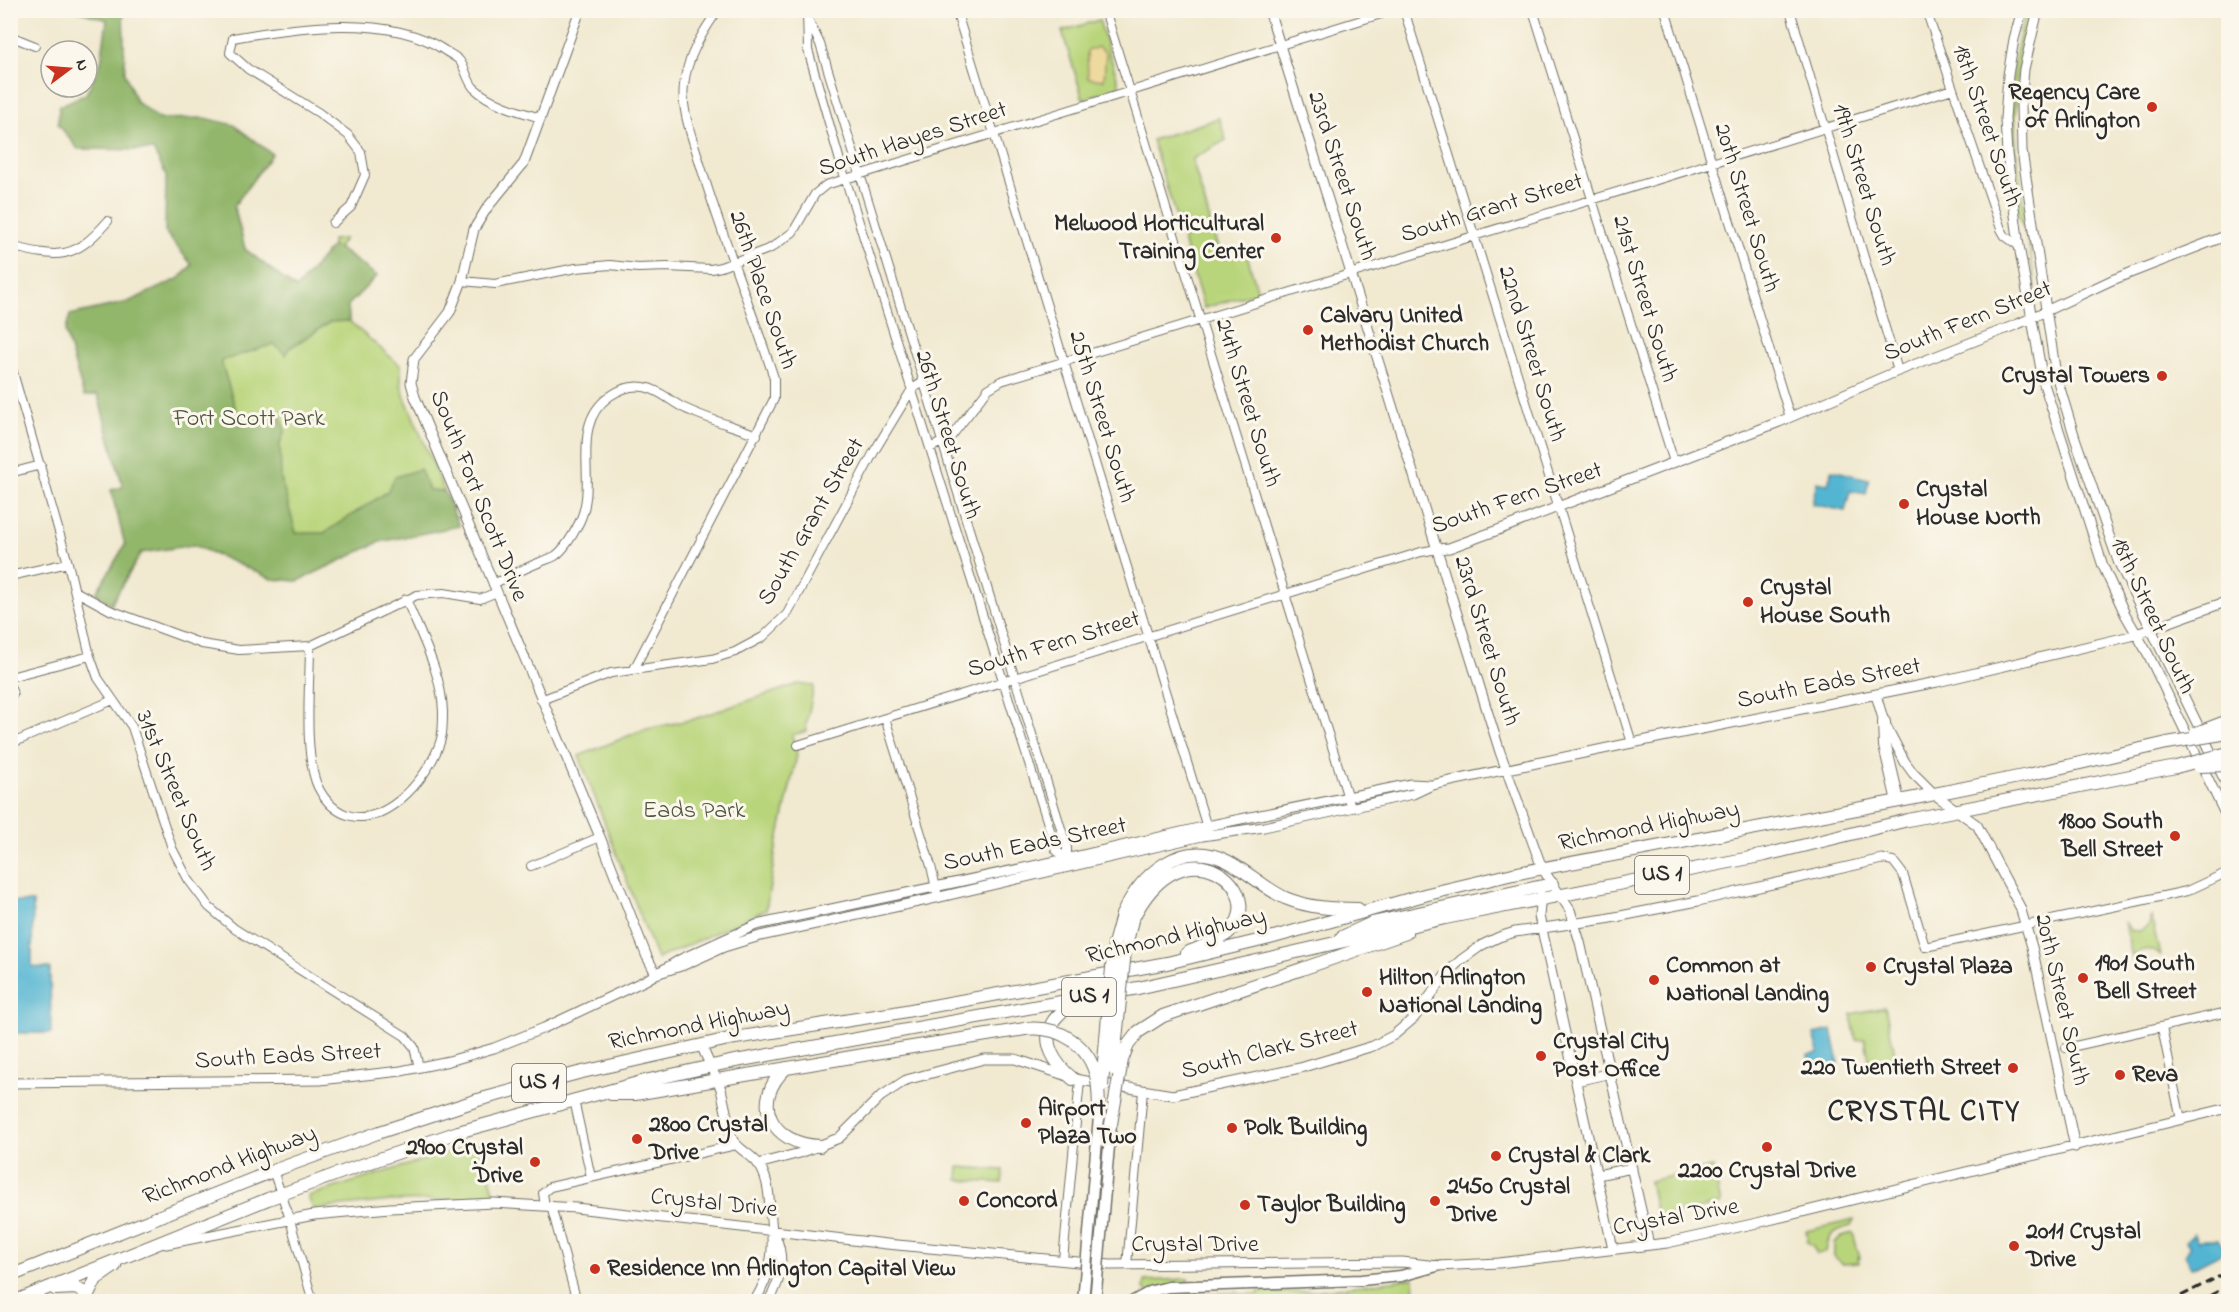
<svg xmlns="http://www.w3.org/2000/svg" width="2239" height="1312" font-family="'Indie Flower',sans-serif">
	<rect width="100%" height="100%" fill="#fbf7ec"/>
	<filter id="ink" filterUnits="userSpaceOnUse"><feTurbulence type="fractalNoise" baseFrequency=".0167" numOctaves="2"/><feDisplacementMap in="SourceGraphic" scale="12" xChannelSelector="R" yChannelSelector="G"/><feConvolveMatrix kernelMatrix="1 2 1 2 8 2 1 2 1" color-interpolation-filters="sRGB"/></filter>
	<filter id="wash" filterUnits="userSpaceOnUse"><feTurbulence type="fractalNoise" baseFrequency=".008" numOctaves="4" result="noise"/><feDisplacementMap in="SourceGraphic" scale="24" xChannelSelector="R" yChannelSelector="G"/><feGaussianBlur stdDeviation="1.35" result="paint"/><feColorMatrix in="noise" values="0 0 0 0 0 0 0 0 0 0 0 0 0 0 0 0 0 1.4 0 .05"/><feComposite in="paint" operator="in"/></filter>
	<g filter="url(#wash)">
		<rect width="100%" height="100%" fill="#f1e9d0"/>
		<!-- green -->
		<path fill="#b9d57b" stroke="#728053" stroke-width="1.5" d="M2026,11h4l1,3 -14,62 -2,55 2,27 19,134c-3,-18 -4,-38 -9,-55 -2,-6 -5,-11 -7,-17 -14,-69 -14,-140 6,-209z
			M1099,20l21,67 -37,12 -21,-68z
			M1219,118l7,22 -34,19 29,100 25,-7 12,40 -54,16 -52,-168z
			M243,192l-9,14 11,43 51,40 36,-43v-6l12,-1 -6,9 39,28 -29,29 1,16 52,45v18l3,11 55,131 -80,16 -81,39 -26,-2 -78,-34 -43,-8 -40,67 -15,-11 39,-64 -52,-187 55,-17 59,-66z
			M798,684l16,2 -8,40 1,5 -15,4 5,20 -22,99 -9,56 -109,49 -78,-203 64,-26 51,-11z
			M2151,916l9,40c-8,-8 -15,-8 -24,-3l-3,8 -9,-40 6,9 10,1 9,-6z
			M1885,1007l11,52 -26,5 -5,-25 -9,1 -5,-26z
			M481,1142l15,57 -105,2 -78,8 -5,-13z
			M959,1167l44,3 -1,13 -44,-3z
			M1713,1167l8,37 -64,14 -8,-37z
			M1854,1220l-3,6c-16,4 -24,9 -26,26l-8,2 -4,-8 -7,-5 2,-4 -2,-6z
			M1853,1233l7,25h-2l1,5 -17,1 -8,-8v-13l8,-7z
			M1414,1278l-1,24 -252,-1 -11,-5 -6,-8 1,-7 43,-2 1,15 49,-2 1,2h20v-3h18v2l37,-2z"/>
		<!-- forest -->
		<path fill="#92b66b" stroke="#5e704b" stroke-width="1.5" d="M78,11h45l2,62 11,28 23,18 46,-1 29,7 38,29 -38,52 11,43 51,40 36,-43 6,2 39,28 -29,29 1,16 -19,1 -42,27 -2,6 -12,-11 -53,17 20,65 39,-12 5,17 -5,12 1,36 15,54h28l63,-41 8,-15 25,-8 9,21 15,1 15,35 -80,16 -81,39 -26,-2 -78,-34 -53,8 -30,51 -15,-11 29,-48 -14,-55 12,-3 -25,-92 -14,1 -19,-64 5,-17 58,-13 52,-24 12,-13 -27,-33 1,-57 -13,-25 -75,-1 -20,-25 1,-18 27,-12 15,-32 6,-42z"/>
		<!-- sand -->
		<path fill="#eeda9e" stroke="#8c8264" stroke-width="1.5" d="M1098,47l8,6 -2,27 -16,-2 -1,-27z"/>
		<!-- water -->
		<path fill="#53b5d2" stroke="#3f707e" stroke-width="1.5" d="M1832,470l37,9 -3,15 -16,-3 -5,20 -33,-7 5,-22 11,2z
			M11,902h22l-1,65 18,1 1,65h-40z
			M1832,1030l7,33 -28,6 -3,-14 11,-2 -5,-19z
			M2193,1234l5,7 6,-2h14l7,12 -33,17 -7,-13 5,-9 -5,-5z"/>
	</g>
	<g filter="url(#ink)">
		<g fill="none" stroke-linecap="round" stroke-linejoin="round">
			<!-- minor casing -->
			<g stroke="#706e65" stroke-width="10">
				<path id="minor" d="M807,10l1,40 34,118 213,678 1,4 10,9
					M956,10l253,824
					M1105,10l246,798
					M1404,10l228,733
					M1533,10l141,452
					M1665,10l125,407
					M1790,10l108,361
					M1926,10l75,219 4,7 14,10
					M809,21l11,23 247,804v12
					M10,36l25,10
					M333,223l18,-16 14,-32 -4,-23 -13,-17 -29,-22 -71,-44 -18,-16 3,-15c61,-11 156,-25 211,12 4,3 11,6 15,10 7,8 8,21 15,28 17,16 46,24 67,30
					M10,246c49,12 63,15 98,-25
					M462,281l33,3 81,-16 34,-3 28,3 29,-1 44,2 10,-2 50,-19 22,-16 22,-38 11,-9 568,-175
					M10,362l58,201 22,93 8,22 34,49 40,121 16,31 21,28 26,22 170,107 9,11 5,20
					M930,448l20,-10 38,-49 13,-8 952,-292
					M10,473l31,-8
					M10,576l58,-13
					M493,584c15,-7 30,-15 45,-21 6,-3 12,-4 17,-7 10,-7 19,-23 24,-33 21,-41 -12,-97 31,-127 10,-7 22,-11 34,-9 15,2 27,15 40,21 23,11 49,18 73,27
					M75,591l35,19 92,34 37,6 71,-4 107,-51 27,-2 36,6 17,-7
					M310,646c0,35 -7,110 8,141 7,14 17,25 33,29 38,9 81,-43 90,-77 2,-8 2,-18 2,-27 -1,-39 -23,-78 -37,-113
					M634,669l140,-270v-21c-24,-74 -54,-146 -76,-221 -7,-23 -17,-48 -14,-72 3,-28 18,-52 34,-75
					M10,677l80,-21
					M10,686l3,8
					M541,700l70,-27 101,-14 23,-7 28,-15 24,-23 88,-164 37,-61 11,-7
					M885,718l46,148 7,31
					M10,744l103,-44
					M798,745l623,-193 16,-3
					M1882,859l11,2 10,13 22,73 262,-56 41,-19
					M531,866l69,-29
					M2162,1028l19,92
					M2066,1048l162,-36
					M574,1100l17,77
					M273,1171l15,42 25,89
					M545,1206l-2,-13 7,-6 186,-42
					M551,1206l26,96
					M1063,1260l17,-180
					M1127,1265l16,-174"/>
			</g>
			<!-- tertiary casing -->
			<g stroke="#706e65" stroke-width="11">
				<path id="tertiary" d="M580,10l-56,153 -37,45 -13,21 -12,52 -12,31 -36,47 -3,24 4,14 185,440 47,120 9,17
					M1269,10l231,742 42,116 28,42 10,32 69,303
					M2022,10l-8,29 -6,36 -3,44 2,35 12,92 24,135 60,185 22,48 23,40 80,166
					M2038,10l-14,59 -3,35 1,47 34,224 19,63 43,123 110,226
					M1437,549l12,-1 49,-18 281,-108 114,-49 125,-49 94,-44 116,-45
					M1876,695l8,27 21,40 8,11 21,21 43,31 43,82 12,40 43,200
					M1541,895l-2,21 74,333
					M656,974l28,-9 40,-18 36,-11 167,-36 275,-64 62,-9 149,-33 19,-9 190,-40 315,-63 194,-46 97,-35
					M701,1045l20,44 11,50c7,12 22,16 29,29 7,12 8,27 9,41 4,38 5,59 -16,93
					M1576,1081l35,-8
					M10,1083l310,-3 81,-9 48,-10 45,-13 50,-20 70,-33 32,-15 35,-21 75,-34 310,-66 141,-33 204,-42 19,1
					M758,1164l42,-11 39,-15 41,-41 26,-17 78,-21h31l65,21 93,15 127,-27 73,-22 21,-11 20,-17 34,-46 13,-12 21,-15 17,-8 16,-5 90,-13 93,-18 184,-42
					M1597,1175l35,-7
					M166,1244l148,-29 76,-7 104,-5 82,5 311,36 223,21 292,-3 35,4 62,-3 168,-20 90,-20 471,-115
					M768,1302c14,-22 17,-44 7,-67"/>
			</g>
			<!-- secondary casing -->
			<g stroke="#706e65" stroke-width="13">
				<path id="secondary" d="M1132,1302l20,-11 16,-4 193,-7 40,-4 36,-10"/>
			</g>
			<!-- trunk casing -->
			<g stroke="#706e65" stroke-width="14">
				<path id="trunk" d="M1884,722l1,24 13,55
					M1122,915c18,-39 58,-78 105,-54 20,10 37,27 58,37 24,10 48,11 73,11
					M1132,920c53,-107 141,-26 96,13 -10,9 -28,14 -41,20
					M1342,937l30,-14 180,-39
					M1302,969l104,-36
					M786,1068c-37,34 -14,77 34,78
					M1073,1079c-17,-14 -34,-37 -19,-59 6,-8 15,-14 22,-20
					M611,1094h24l240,-41
					M10,1276l263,-105 107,-39 98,-32 100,-27 151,-34 166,-26 272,-50 103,-25 158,-44 85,-20 402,-76 113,-23 139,-32
					M55,1289l21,-1 12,7 8,-16 19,-13
					M13,1302l255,-103 91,-33 99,-34 191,-52 81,-18 408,-74 307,-70 320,-63 143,-35 268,-53"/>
			</g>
			<!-- minor -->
			<use href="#minor" stroke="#fff" stroke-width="8"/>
			<!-- tertiary -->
			<use href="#tertiary" stroke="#fff" stroke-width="9"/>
			<!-- secondary -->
			<use href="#secondary" stroke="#fff" stroke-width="10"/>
			<!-- trunk -->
			<use href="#trunk" stroke="#fff" stroke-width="12"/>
			<!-- rail -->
			<path stroke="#2b2b2b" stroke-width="3" stroke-dasharray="9 4.5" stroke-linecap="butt" d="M2169,1302l59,-30
				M2198,1302l30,-16"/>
			<!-- secondary-bridge casing -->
			<g stroke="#706e65" stroke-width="13" stroke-linecap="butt">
				<path id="secondary-bridge" d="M1083,1302l16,-185
					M1095,1302l16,-178"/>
			</g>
			<!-- trunk-bridge casing -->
			<g stroke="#706e65" stroke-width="14" stroke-linecap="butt">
				<path id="trunk-bridge" d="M2196,733l29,-11
					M2167,743l61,-10
					M2199,766l29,-1
					M2176,767l52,-14
					M875,1053l150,-24c35,-4 65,16 72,51 2,12 2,25 2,37
					M1113,1069l12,-118 7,-31
					M1102,1086l12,-142 8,-29
					M1111,1124l11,-64 6,-15 10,-13 25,-16 139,-47"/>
			</g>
			<!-- secondary-bridge -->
			<use href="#secondary-bridge" stroke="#fff" stroke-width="10"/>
			<!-- trunk-bridge -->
			<use href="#trunk-bridge" stroke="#fff" stroke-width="12"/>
		</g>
	</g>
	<!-- markers -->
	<g fill="#c8321e" stroke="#fbf7ec" stroke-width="2">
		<circle cx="2152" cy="107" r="6"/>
		<circle cx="1276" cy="238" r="6"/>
		<circle cx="1308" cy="330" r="6"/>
		<circle cx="2162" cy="376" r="6"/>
		<circle cx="1904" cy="504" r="6"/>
		<circle cx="1748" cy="602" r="6"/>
		<circle cx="2175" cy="836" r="6"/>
		<circle cx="1871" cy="967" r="6"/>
		<circle cx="2083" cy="978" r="6"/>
		<circle cx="1654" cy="980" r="6"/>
		<circle cx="1367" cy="992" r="6"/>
		<circle cx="1541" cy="1056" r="6"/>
		<circle cx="2013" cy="1068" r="6"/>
		<circle cx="2120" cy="1075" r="6"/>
		<circle cx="1026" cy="1123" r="6"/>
		<circle cx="1232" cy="1128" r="6"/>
		<circle cx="637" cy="1139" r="6"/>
		<circle cx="1767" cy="1147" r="6"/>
		<circle cx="1496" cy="1156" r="6"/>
		<circle cx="535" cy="1162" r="6"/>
		<circle cx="964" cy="1201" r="6"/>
		<circle cx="1435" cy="1201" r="6"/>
		<circle cx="1245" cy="1205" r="6"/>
		<circle cx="2014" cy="1246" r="6"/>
		<circle cx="595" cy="1269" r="6"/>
	</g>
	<g text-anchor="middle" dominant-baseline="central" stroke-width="6" stroke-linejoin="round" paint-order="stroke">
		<!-- shield labels -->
		<g fill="#fbf7ec" stroke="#696865" stroke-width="1.5">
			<rect x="1635" y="856" width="54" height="38" rx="4.5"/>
			<rect x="1062" y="978" width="54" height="38" rx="4.5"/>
			<rect x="512" y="1064" width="54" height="38" rx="4.5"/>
		</g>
		<g font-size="22" font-weight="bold" fill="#2b2b2b">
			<text x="1662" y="875">US 1</text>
			<text x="1089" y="997">US 1</text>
			<text x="539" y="1083">US 1</text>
		</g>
		<!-- poi labels -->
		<g font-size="24" font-weight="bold" fill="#2b2b2b" stroke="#fbf7ec" text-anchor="start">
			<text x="2140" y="93" text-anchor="end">Regency Care<tspan x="2140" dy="28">of Arlington</tspan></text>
			<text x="1264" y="224" text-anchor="end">Melwood Horticultural<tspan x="1264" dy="28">Training Center</tspan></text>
			<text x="1320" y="316">Calvary United<tspan x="1320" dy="28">Methodist Church</tspan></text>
			<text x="2150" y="376" text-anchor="end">Crystal Towers</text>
			<text x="1916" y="490">Crystal<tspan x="1916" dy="28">House North</tspan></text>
			<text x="1760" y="588">Crystal<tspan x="1760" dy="28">House South</tspan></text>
			<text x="2163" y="822" text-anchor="end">1800 South<tspan x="2163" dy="28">Bell Street</tspan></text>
			<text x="2095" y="964">1901 South<tspan x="2095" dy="28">Bell Street</tspan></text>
			<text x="1666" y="966">Common at<tspan x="1666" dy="28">National Landing</tspan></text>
			<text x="1883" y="967">Crystal Plaza</text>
			<text x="1379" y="978">Hilton Arlington<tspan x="1379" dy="28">National Landing</tspan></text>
			<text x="1553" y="1042">Crystal City<tspan x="1553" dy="28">Post Office</tspan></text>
			<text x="2001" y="1068" text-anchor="end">220 Twentieth Street</text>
			<text x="2132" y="1075">Reva</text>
			<text x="1038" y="1109">Airport<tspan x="1038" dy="28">Plaza Two</tspan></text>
			<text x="649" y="1125">2800 Crystal<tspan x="649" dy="28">Drive</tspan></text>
			<text x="1244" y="1128">Polk Building</text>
			<text x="523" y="1148" text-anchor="end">2900 Crystal<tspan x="523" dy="28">Drive</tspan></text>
			<text x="1508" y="1156">Crystal &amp; Clark</text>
			<text x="1767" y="1171" text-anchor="middle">2200 Crystal Drive</text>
			<text x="1447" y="1187">2450 Crystal<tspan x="1447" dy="28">Drive</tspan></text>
			<text x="976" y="1201">Concord</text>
			<text x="1257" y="1205">Taylor Building</text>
			<text x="2026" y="1232">2011 Crystal<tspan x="2026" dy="28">Drive</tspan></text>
			<text x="607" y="1269">Residence Inn Arlington Capital View</text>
		</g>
		<!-- street labels -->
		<g font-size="24" fill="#2b2b2b" stroke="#fbf7ec">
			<text transform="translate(1986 126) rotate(71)">18th Street South</text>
			<text transform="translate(913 140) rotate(-18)">South Hayes Street</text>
			<text transform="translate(1341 176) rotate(72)">23rd Street South</text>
			<text transform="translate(1863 185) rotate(73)">19th Street South</text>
			<text transform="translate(1746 208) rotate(73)">20th Street South</text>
			<text transform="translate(1492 209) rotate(-17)">South Grant Street</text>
			<text transform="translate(762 290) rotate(71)">26th Place South</text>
			<text transform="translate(1644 299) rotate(73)">21st Street South</text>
			<text transform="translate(1968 322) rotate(-22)">South Fern Street</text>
			<text transform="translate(1531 354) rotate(73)">22nd Street South</text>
			<text transform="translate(1247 403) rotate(73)">24th Street South</text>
			<text transform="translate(1101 417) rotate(73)">25th Street South</text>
			<text transform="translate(947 435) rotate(73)">26th Street South</text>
			<text transform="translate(478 496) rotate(68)">South Fort Scott Drive</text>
			<text transform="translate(1517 499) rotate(-19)">South Fern Street</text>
			<text transform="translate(812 522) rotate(-60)">South Grant Street</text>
			<text transform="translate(2152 616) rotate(65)">18th Street South</text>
			<text transform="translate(1486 641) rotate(73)">23rd Street South</text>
			<text transform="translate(1054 645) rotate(-17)">South Fern Street</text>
			<text transform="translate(1829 684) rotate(-11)">South Eads Street</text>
			<text transform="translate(175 791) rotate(67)">31st Street South</text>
			<text transform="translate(1649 827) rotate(-11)">Richmond Highway</text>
			<text transform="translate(1035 845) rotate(-12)">South Eads Street</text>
			<text transform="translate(1176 937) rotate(-13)">Richmond Highway</text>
			<text transform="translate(2061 1000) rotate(77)">20th Street South</text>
			<text transform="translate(699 1026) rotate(-11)">Richmond Highway</text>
			<text transform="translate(1270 1051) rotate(-14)">South Clark Street</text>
			<text transform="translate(288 1057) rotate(-3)">South Eads Street</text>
			<text transform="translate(230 1166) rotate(-21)">Richmond Highway</text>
			<text transform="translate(714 1204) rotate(6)">Crystal Drive</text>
			<text transform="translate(1676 1218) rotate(-10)">Crystal Drive</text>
			<text x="1195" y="1245">Crystal Drive</text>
		</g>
		<!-- park labels -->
		<g font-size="24" fill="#4e563f" stroke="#fbf7ec">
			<text x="249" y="419">Fort Scott Park</text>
			<text x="694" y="811">Eads Park</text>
		</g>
		<!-- district labels -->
		<g font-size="30" font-weight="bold" letter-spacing="1.5" fill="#2b2b2b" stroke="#fbf7ec">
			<text x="1924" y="1113">CRYSTAL CITY</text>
		</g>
	</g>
	<!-- margin -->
	<rect width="2239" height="1312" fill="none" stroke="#fbf7ec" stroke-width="36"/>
	<!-- north arrow -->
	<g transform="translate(69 69) rotate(74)"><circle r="28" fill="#fbf7ec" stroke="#a8a59f" stroke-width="1.5"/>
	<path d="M0-4.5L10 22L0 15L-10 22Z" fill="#c8321e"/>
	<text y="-9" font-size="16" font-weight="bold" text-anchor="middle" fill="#2b2b2b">N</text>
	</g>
</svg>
